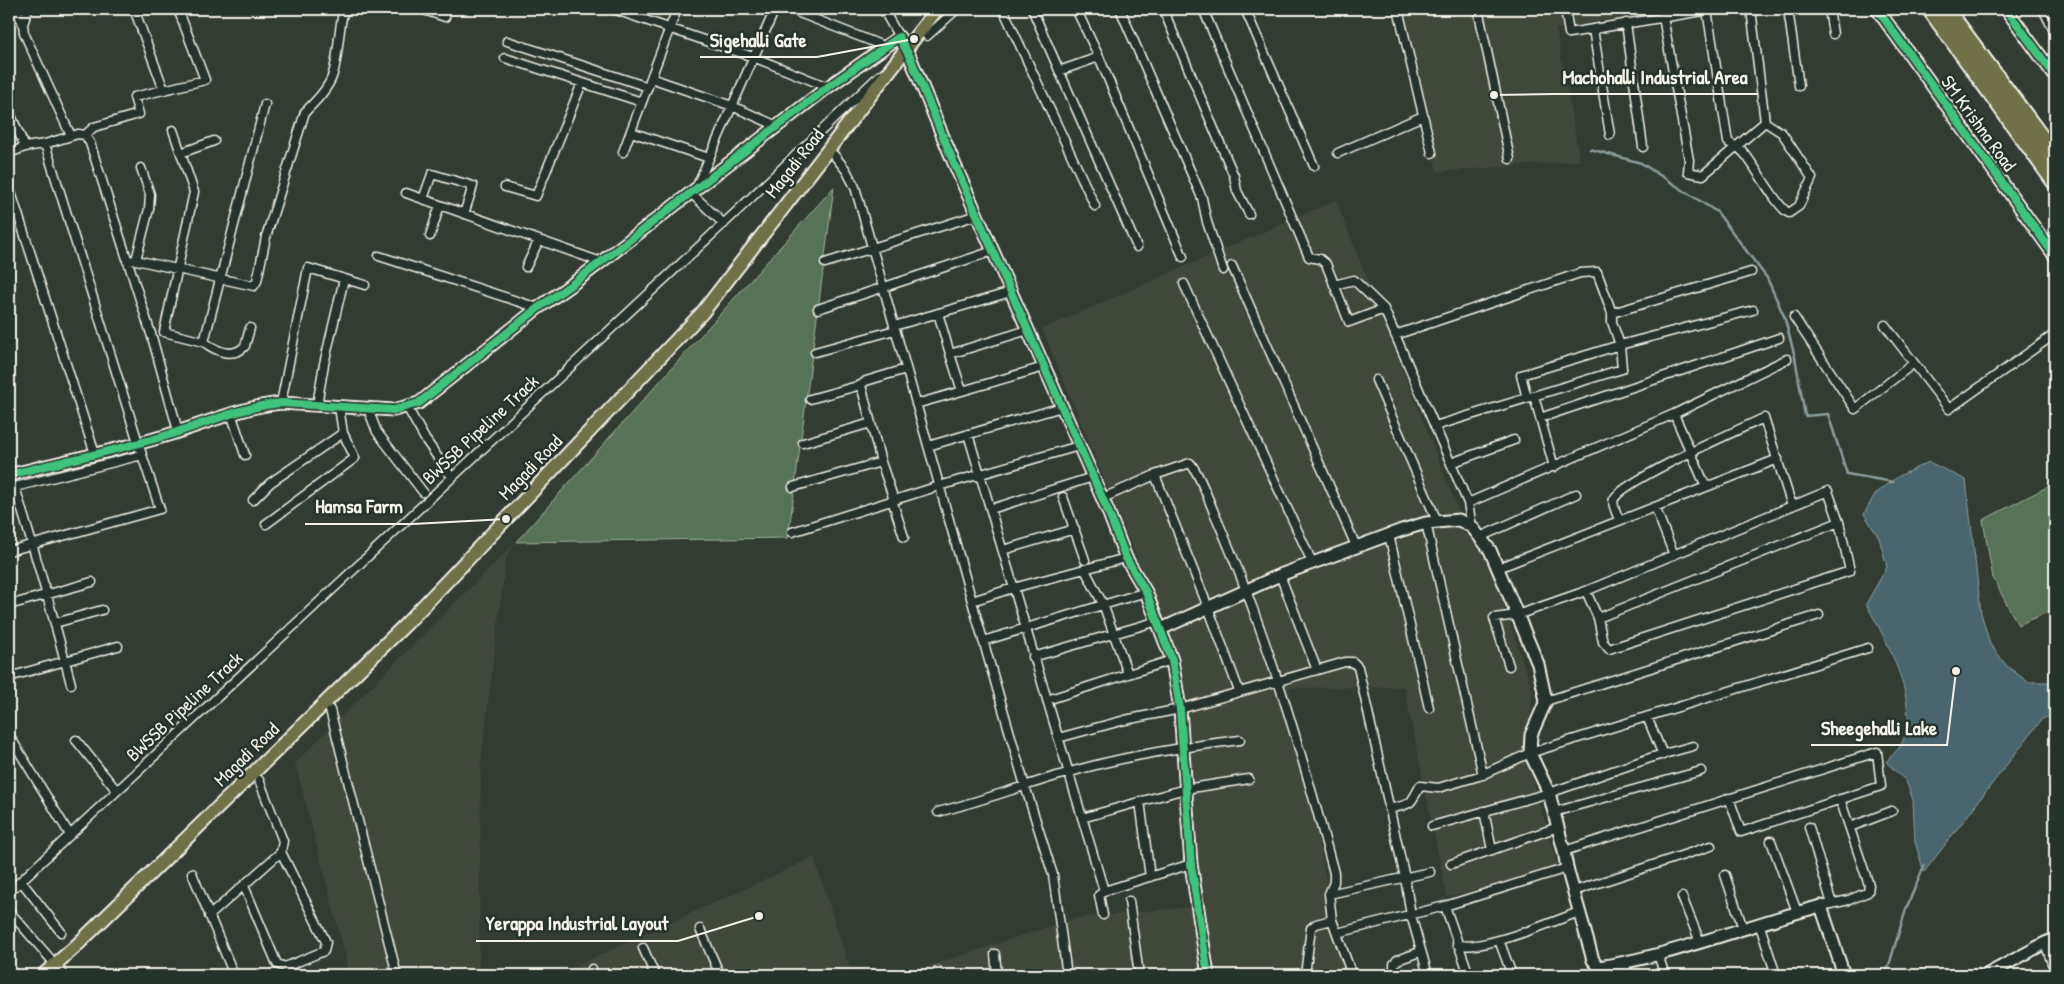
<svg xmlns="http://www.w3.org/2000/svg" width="2064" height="984" font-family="'Patrick Hand',sans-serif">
	<rect width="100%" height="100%" fill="#323c33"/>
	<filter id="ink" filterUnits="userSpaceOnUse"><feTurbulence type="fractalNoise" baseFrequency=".02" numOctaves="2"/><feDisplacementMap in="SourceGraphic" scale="10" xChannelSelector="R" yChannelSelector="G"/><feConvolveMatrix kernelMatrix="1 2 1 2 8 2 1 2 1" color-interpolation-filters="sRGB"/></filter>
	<g filter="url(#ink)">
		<!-- built -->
		<path fill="#41463b" d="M1402,9h263l-109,20 24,132 -143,11z
			M1336,200l129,327 25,36 43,128 -8,62 35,121 -113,23 -43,-210 -115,1 40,206 29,81h-457l174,-57 124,-12 -22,-251 -135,-326z
			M516,542l-10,16 -25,205 -2,212h-144l13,-9 -53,-203z
			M814,857l38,118h-296z"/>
		<!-- green -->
		<path fill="#567259" stroke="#a5b2a0" d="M834,187l-46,351 -272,4z
			M2055,483v126l-37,16 -25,-47 -10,-58z"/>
		<!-- water -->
		<path fill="#48666e" stroke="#8d9e9f" d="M1929,462l37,18 15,133 9,31 17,22 21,16h21l6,5v27l-13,5 -118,153 -9,-30 -2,-42 -7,-19 -20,-19c4,-5 9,-9 13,-14 26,-39 -13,-109 -33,-144l21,-37 -8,-29 -15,-24 11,-20 24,-18z"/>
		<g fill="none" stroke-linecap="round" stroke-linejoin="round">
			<!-- stream -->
			<path stroke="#8d9e9f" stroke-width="2.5" d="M1590,149l51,14 76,49 50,66 17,38 11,41 10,59 23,-2 19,60 46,8
				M1886,975l20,-66 18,-43"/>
			<!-- street casing -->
			<g stroke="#f4f1e8" stroke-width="11">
				<path id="street" d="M16,9l7,15
					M28,9l-5,15 1,9 47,103
					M134,9l30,81
					M421,9l24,8
					M613,9l140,48 75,30
					M789,9l97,38
					M883,9l16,28
					M1003,9l92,197
					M1032,9l105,238
					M1076,9l23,48 84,200
					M1120,9l82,189 5,24 16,48
					M1163,9l71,167 3,15 12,23
					M1203,9l106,248 11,2 6,5 23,58 35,-13
					M1245,9l69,157
					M1398,9l34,144
					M1478,9l32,150
					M1565,9l4,24 146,-24
					M1788,9l11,77
					M1829,9l4,25
					M2043,9l12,24
					M1707,10l21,132c5,3 12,6 16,11 11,12 34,56 45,60l10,-7 13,-28 -30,-45 -17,-11 -14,-113
					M1663,17l26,143 -1,12 15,3 62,-53
					M1626,23l17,124
					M1593,29l17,106
					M927,36l30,-27
					M507,41l141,46
					M505,58l137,44
					M1059,71l40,-14
					M651,78l81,28 45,20
					M9,111l16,36
					M173,130l21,62 -30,140 40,10 61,-238
					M631,132l78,26
					M85,135l5,8 62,194 26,94
					M45,144l33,-10 7,1 9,-8 45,-13 -5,-17 71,-17 -27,-71
					M623,152l54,-143
					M9,153l16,-6 20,-3 97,311
					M181,153l33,-12
					M1338,153l85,-37
					M834,155l12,15 9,17 122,432 48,167 28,89 14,100
					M9,186l86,268
					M505,187l31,9 46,-113
					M696,188l79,-179
					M406,193l195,69
					M691,193l33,31
					M423,199l9,-25 41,12 -9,28
					M430,236l10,-31
					M379,256l159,52
					M136,260l13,-51 1,-15 -9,-26
					M127,261l9,-1 118,26 3,-5 9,-44 39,-125c10,-10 24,-24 28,-38 6,-20 5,-44 11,-65
					M825,263l152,-48
					M1232,266l124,280
					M526,267l13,-27
					M1184,284l128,278
					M1334,285l20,-5 30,29 84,194 4,24
					M818,309l175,-58
					M938,313l12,41
					M1612,313l139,-41
					M1794,317l61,92 59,-46
					M1885,325l64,84 106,-75
					M894,326l117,-34
					M1028,330l-78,24 12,37 82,-24
					M1395,335l185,-62 17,-1 15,41v9l8,23 -99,30 6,23
					M204,342c12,9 29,17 41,4l5,-18
					M815,352l80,-22
					M1376,380l61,141
					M1534,396l20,71
					M810,399l51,-14
					M281,403l27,-135 57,17
					M916,404l46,-13
					M317,405l7,-41 20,-85
					M407,407l18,32 23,33
					M368,409l9,23 46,60
					M231,413l14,42
					M1674,414l32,73
					M1540,418l239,-80
					M1435,426l187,-57 -2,-24 133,-35
					M968,434l136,457
					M803,443l68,-20
					M928,446l134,-39
					M1451,463l63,-23
					M1155,475l53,132 31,84
					M793,487l88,-25
					M1063,497l22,63
					M1103,498l52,-23 35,-12c9,9 20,41 26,54 50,114 86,236 118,356v9l-5,12 3,26 -16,4 -5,4 -6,47
					M253,500l17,-17 73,-50
					M892,500l12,37
					M894,500l-13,-38 -20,-77 5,-4 40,-12
					M1468,503l206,-89 113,-55
					M1655,507l19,48
					M991,509l102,-32
					M1619,521c-1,-6 -8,-17 -5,-22 9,-18 126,-70 150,-81l28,88
					M1426,523l57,252
					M266,524l89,-66 -12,-25 -4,-26
					M792,532l147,-46 140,-40
					M1389,535l40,173
					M1480,537l96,-43
					M1003,550l72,-21
					M9,551l151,-42 -18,-54 -127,32c20,66 39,131 56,197
					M1498,568l280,-109
					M1085,570l18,34 25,70
					M1280,575l37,95
					M972,601l41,-13 113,-30
					M9,605l83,-23
					M1598,618l241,-96
					M55,623l47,-13
					M983,641l163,-49
					M1033,657l125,-36
					M1509,666l-15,-48 23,-3 69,-24 242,-100 11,31 11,49 -241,78 -6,-7 -5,-24 -12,-27
					M9,677l109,-31
					M1047,700l125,-40
					M1546,701l273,-86
					M330,710l67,265
					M1647,717l16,38
					M9,735l61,100
					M1058,738l67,-18 55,-11 165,-47h8l5,5 47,211 6,37 17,60
					M76,740l41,51
					M1140,801l10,76
					M1389,809c23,-6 20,-2 31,-23l18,2 41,-12 51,-23 338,-105
					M1484,811l8,39
					M938,812c44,-11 86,-27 129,-39 56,-17 114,-26 173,-33
					M1554,812l147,-41
					M1082,818l103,-29 64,-10
					M1432,826l117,-33 104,-36 40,-11
					M1809,827l23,77
					M1850,827l42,-16
					M1771,841l26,71
					M1564,851l313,-99 4,34 -140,46 -12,-34
					M1451,864l107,-37
					M192,873l42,102
					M1725,875l18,53
					M21,881l40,51
					M244,886l33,78 8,3 39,-16 2,-9 -45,-90
					M1574,891l137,-45
					M9,892l726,-679 145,-138
					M1329,894l101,-22
					M1682,897l18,45
					M1129,901l10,74
					M1821,906l28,-6 19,-8 1,-7 -29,-86
					M9,911l52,60
					M1103,915l-4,-20 5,-4 87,-27
					M209,916l72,-64 2,-11 -24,-61
					M1332,920l20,55
					M1759,923l17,52
					M700,929l20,46
					M1337,933l108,-27
					M1499,940l13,35
					M2045,943l10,29
					M1457,944c21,9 98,-23 122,-32
					M643,948l12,27
					M995,954l2,21
					M1658,955l7,20
					M1624,963l4,12
					M592,969l2,6
					M938,971l1,4
					M1394,975v-11l3,-4 23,-8
					M1469,975l-24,-69 122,-38"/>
			</g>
			<!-- secondary casing -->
			<g stroke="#f4f1e8" stroke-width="15">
				<path id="secondary" d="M1877,9l178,247
					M2006,9l49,67
					M9,475c50,-13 102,-23 152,-38 40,-11 78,-30 120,-34l113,7 25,-7 119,-95 37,-26 253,-195 71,-50 11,20 44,106 154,348 18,47 20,34 26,68 8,49 11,155 17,111
					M1161,629l119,-54 122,-45 24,-7 33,-3 13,7 18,23 48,114 8,37 -15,34 -1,18 19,40 15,58 3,17 26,92 6,7c76,-12 148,-42 222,-61l23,69
					M1986,975l59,-32 10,-4"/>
			</g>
			<!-- primary casing -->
			<g stroke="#f4f1e8" stroke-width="16">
				<path id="primary" d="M43,975l32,-28 332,-324 295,-310 235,-304"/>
			</g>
			<!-- highway casing -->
			<g stroke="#f4f1e8" stroke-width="19">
				<path id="highway" d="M1930,9l125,173
					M1946,9l109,147"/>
			</g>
			<!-- street -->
			<use href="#street" stroke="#26332d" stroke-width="8"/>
			<!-- secondary -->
			<use href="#secondary" stroke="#26332d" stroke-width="11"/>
			<!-- primary -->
			<use href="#primary" stroke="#70704a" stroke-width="12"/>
			<!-- highway -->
			<use href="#highway" stroke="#70704a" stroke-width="15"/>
			<!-- cycleway casing -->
			<g stroke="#26332d" stroke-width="11">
				<path id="cycleway" d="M1877,9l178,247
					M2006,9l49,67
					M9,475c50,-13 102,-23 152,-38 40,-11 78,-30 120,-34l113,7 25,-7 119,-95 37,-26 253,-195 71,-50 11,20 44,106 154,348 18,47 20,34 26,68 8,49 11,155 17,111"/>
			</g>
			<!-- cycleway -->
			<use href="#cycleway" stroke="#40c37c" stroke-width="8"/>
		</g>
	</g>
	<g text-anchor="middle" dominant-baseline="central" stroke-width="5" stroke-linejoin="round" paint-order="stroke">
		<!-- street labels -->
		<g font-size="19" fill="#f4f1e8" stroke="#26332d">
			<text transform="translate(1979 123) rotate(54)">SM Krishna Road</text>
			<text transform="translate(794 163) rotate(-52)">Magadi Road</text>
			<text transform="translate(480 429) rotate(-43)">BWSSB Pipeline Track</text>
			<text transform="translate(530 467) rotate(-46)">Magadi Road</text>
			<text transform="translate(184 706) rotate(-43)">BWSSB Pipeline Track</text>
			<text transform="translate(246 754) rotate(-44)">Magadi Road</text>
		</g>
	</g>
	<!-- callouts -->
	<path fill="none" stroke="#f4f1e8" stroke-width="2" d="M914 39L817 57H700M1494 95L1553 94H1758M506 519L413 524H305M1956 671L1947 745H1811M759 916L678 941H476"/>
	<g fill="#f4f1e8" stroke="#26332d" stroke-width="2">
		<circle cx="914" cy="39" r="5"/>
		<circle cx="1494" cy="95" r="5"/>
		<circle cx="506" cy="519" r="5"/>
		<circle cx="1956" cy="671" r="5"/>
		<circle cx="759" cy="916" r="5"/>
	</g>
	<g font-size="20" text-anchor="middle" font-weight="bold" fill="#f4f1e8" stroke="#26332d" stroke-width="5" stroke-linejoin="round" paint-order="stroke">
		<text x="758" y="47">Sigehalli Gate</text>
		<text x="1655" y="84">Machohalli Industrial Area</text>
		<text x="359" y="513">Hamsa Farm</text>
		<text x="1879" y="735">Sheegehalli Lake</text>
		<text x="577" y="930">Yerappa Industrial Layout</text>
	</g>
	<!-- margin -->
	<rect width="2064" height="984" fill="none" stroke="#26332d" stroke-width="30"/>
	<rect x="15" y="15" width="2034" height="954" fill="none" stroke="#f4f1e8" stroke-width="2" filter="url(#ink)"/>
</svg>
